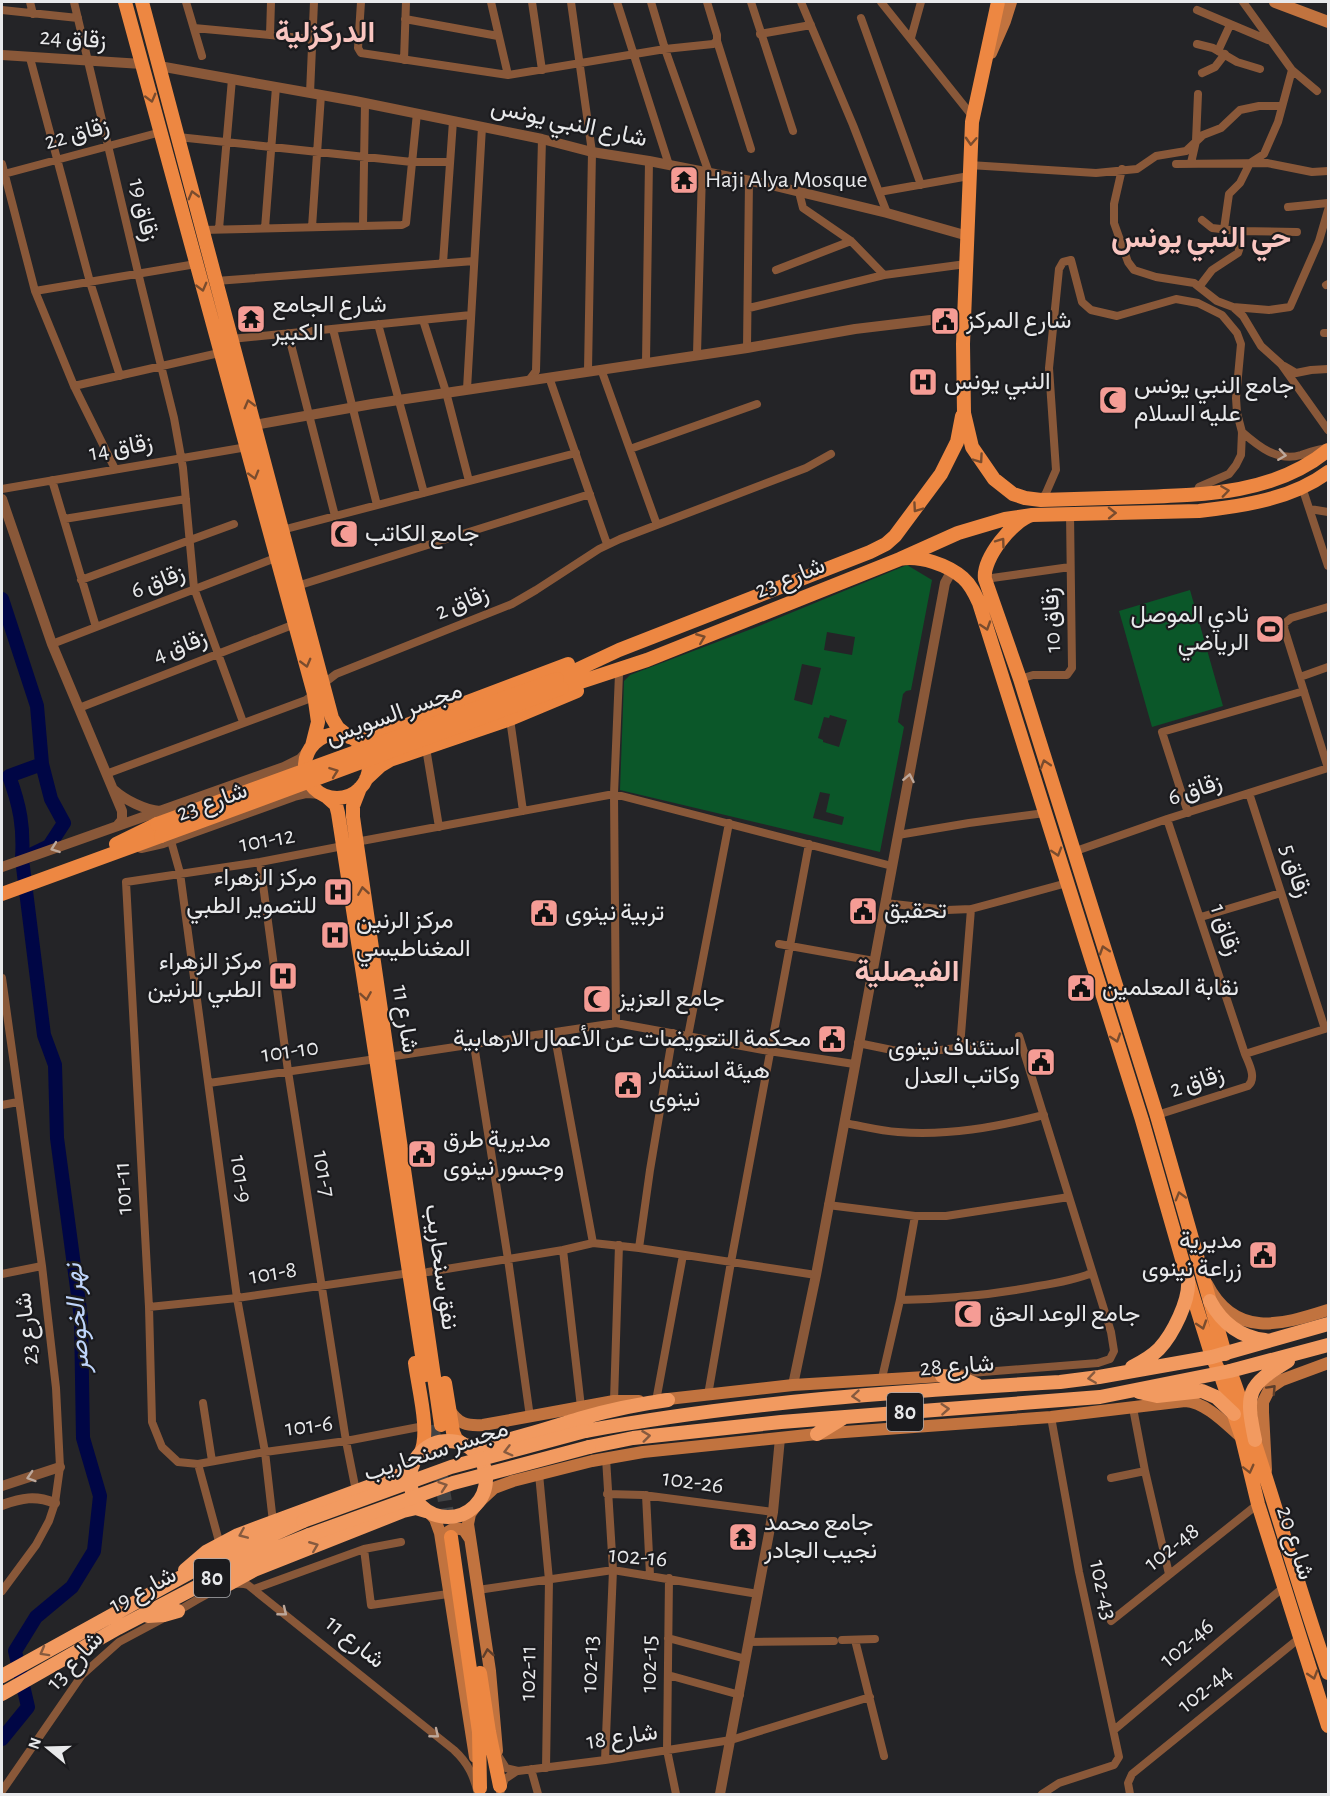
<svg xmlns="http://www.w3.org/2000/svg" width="1330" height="1796" font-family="'Alegreya Sans',Vazirmatn,sans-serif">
	<rect width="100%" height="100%" fill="#242427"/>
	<!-- green -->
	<path fill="#0b5729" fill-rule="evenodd" d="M907,565l25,15 -21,110 -5,1 -3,3 -5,28 6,5 -24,125 -260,-62 4,-109 6,-6 124,-47zM827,632l28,5 -3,18 -28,-5zM802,664l19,4 -9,37 -18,-5zM830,715l17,5 -8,27 -16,-5v-2l-5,-2 6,-21 5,1zM820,792l10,2 -4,18 18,5 -2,8 -29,-7z
		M1190,590l33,116 -71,21 -33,-116z"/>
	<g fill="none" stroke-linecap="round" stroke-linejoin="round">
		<!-- river -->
		<path stroke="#000645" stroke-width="14" d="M2,599l35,107 5,58 9,35 13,24 -15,23 -27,13 22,176 11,30 2,73 24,180 2,120 17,58 -6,55 -22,36 -36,30 -21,34 13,56 -26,32
			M22,859c2,-32 -2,-53 -13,-83l33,-12"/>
		<!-- primary-tunnel -->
		<path stroke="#414244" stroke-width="14" stroke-dasharray="14 7" stroke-linecap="butt" d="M432,1425l19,112"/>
		<!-- minor -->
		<path stroke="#895839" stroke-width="8" d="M30,2l3,12
			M74,2l67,283 33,133 9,50 11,120 49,134
			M186,2l16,54
			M361,2l-3,46 3,5 147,22 157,-26 48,-5 4,-3v-6l-10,-33
			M491,2l17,73
			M532,2l10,68
			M571,2l21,150 -4,218
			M617,2l52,163
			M651,2l14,47 44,124
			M751,2l42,129
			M801,2l52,123 34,88
			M881,2l92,115
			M1243,2l49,68 25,21
			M2,10l76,8
			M1197,10l71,30
			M861,18l60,167
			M405,19l93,17
			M194,28l118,11
			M760,34l51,-9
			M270,35l1,-33
			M911,38l10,-36
			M717,41l34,108
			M1197,44l16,4 24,14 23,7
			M1218,51l12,-26
			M30,58l60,224 30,94
			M404,60l2,-58
			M1202,73l13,-6 10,-13
			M310,93l4,-91
			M178,137l234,25h38
			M1191,163l5,-22 2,-47
			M2,164l33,127 39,95 41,83
			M1176,164l91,-1 45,9 16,-1
			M969,165l127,8 41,-4 19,-13 30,-5 17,-16 18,-7 19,-18 19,-4h23
			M1122,169l-8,35v19l14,39 6,8 22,7 38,6 23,18 16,6 10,9 18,30 20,18 47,66
			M4,174l157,-42
			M799,192l4,16 48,33 33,34
			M879,192l90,-16
			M1288,207l40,-4
			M1202,220l10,8 26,3
			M363,225l2,-122
			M312,227l9,-132
			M265,228l11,-141
			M219,229l13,-150
			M1224,229l5,-35 11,-11 10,-20 14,-9 14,-32 14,-52
			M202,230l200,-5 4,-2 11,-110
			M443,263l10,-142
			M776,270l75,-29
			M216,281l258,-20
			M1326,285l2,-1
			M1199,287l13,-17 26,-17 2,-6 -2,-16 59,1
			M35,291l161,-27
			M1233,307l36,3 21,-3 29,-66 9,-31
			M749,308l135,-33 82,-11
			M423,320l23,72 23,89
			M378,324l46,169
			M333,329l44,176
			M288,333l47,183
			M1324,333h4
			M231,339l240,-24
			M747,348l2,-167
			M697,354l5,-182
			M646,362l3,-201
			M1284,366l12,7 15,-3 17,-1
			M601,369l56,156
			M549,377l58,167
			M530,379l6,-8 6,-232
			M74,386l145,-33
			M467,389l15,-262
			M1242,432c16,14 35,30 59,23 9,-3 17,-6 27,-7
			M630,449l127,-45
			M52,480l44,147
			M1302,487l26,79
			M2,489l245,-42
			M1041,500l5,-7 10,-23 -7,-102 10,-99 4,-7 8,-2 11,42 9,8 26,6 59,-17 22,4 24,12 15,18 4,11 -5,54 1,15 5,19 -1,23 -5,10 -7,9 -30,13 -3,8
			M1310,509l18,3
			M64,519l122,-20
			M282,530l294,-77
			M985,579l85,-12
			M81,580l153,-56
			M297,586l293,-92
			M1328,607l-37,11 -6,5 -1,5 44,140
			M52,644l226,-87
			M1300,677l28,-10
			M1020,679l13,-4h34l5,-7 -2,-155
			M323,684l13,-10 176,-70 24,-14 63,-41 21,-10 186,-71 25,-14
			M79,708l216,-84
			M510,719l13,92
			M426,748l13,79
			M106,774l200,-74 8,-6
			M1249,793l76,236
			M1188,813l-26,-81 142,-41
			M1167,819l78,235
			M898,835l71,-12 76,-10
			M171,841l9,32 57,425 28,154 8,70
			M356,842l258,-48 278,72
			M343,846l-83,16 -134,20 23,425 3,115 10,25 16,15 20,2 67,-12 81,-11 78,-15
			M1073,852l94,-33 161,-51
			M260,862l28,209 58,370 10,50
			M885,903l62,7 24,-1 96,-26
			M1201,917l80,-24
			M779,944l95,17
			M2,978l40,288 14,122 4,79 -5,36 -6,18 -13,24 -34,46
			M616,1023l-2,-229 5,-120
			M554,1032l39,211
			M688,1036l41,-213
			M858,1043l34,7 32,2 65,-8
			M474,1045l34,214 22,158
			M960,1047l11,-138
			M388,1057l228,-34 153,28 85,13
			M209,1083l167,-24
			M2,1105l16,-3
			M1154,1116l94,-30c9,-8 1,-22 -3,-32l83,-26
			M844,1123c18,3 36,8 54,9 50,4 98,-5 146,-17
			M828,1205l87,11h31l123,-19
			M639,1248l11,-78 23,-137
			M563,1250l18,157
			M428,1272l135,-22 30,-7 46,5 177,27
			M2,1274l40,-8
			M900,1300c47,-1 92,-5 138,-14 19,-3 37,-6 54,-13
			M149,1307l88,-9 166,-24
			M958,1374l140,-11 12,-4 4,-8 -3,-19 -92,-296
			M882,1378l18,-78 15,-84
			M708,1395l23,-133 78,-418
			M614,1401l5,-156
			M656,1401l27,-146
			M203,1403l9,58
			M1133,1408l12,63 24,103
			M198,1464l22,81
			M539,1474l10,106 -3,188
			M1111,1478l34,-7
			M607,1494l36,1 130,17
			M646,1495l4,80
			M364,1549l7,56 77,-11
			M669,1578l-2,172 9,44
			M254,1589l110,-40 37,-7
			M478,1590l135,-20 145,24
			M176,1612c19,-10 50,-34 72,-27l206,165c14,13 20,26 24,44
			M1111,1621l147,-117
			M668,1638l78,21
			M842,1640l33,-1
			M855,1640l29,116
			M749,1642l85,-1
			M668,1675l72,20
			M1114,1730l171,-144
			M499,1757l7,11 12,3 87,-11 126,-20 139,-43
			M605,1760l8,-190 -7,-112
			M531,1769l7,25
			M2,1791l80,-116 37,-33 45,-24
			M500,1793l5,-14 12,-8
			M1042,1794l17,-11 55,-18 5,-8 -40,-185 -28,-155
			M1130,1794l-2,-11 4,-9 170,-138"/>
		<!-- tertiary -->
		<path stroke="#895839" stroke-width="10" d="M2,55l140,9
			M159,66l196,35 187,38 50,13 57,9 122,24 116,28 81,23
			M254,425l118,-21 375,-56 108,-19 109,-13
			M2,499l50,145 70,167v9l-5,6
			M114,790c11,10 31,20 46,21
			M141,848l22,-5 131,-47 13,-3 14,1
			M2,867l282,-100 16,-8 10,-11
			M793,1385l23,-110 129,-692 5,-9h7
			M2,1486l58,-19
			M2,1505c20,-7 33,-10 53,-2
			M720,1794l53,-282 7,-74"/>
		<!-- secondary -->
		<path stroke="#c1733f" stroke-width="12" d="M1275,2l53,20
			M991,53l14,-32 6,-19
			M1207,1284c28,55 74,41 121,26
			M659,1400l134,-15 149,-9
			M449,1409c9,15 18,17 34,16l131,-24h25
			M1266,1470l-3,-58v-10l7,-14 12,-8 46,-17
			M479,1502l15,-14 19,-7 79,-20 51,-9 174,-18 234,-17 134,-16c21,1 42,24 57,37
			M477,1504l-7,10 -2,10 22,147 7,80
			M429,1512l6,7 5,14 35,224
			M442,1545c1,-12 9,-19 22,-15l6,9"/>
		<!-- primary -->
		<path stroke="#ed8742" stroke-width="14" d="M125,2l189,692 4,28 -6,24
			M142,2l190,716 6,10 10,8
			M998,2l-26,120 -9,222 1,69 8,34 22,32 19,15 12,4 16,2c33,-1 67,-2 100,-3 65,-2 135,-4 187,-47
			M1032,515c-19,5 -50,44 -47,64l35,100 137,437 68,238
			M900,559c20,-4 48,6 63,19 8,7 12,16 16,25l163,517 46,160 24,77 8,16 22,65 16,66 70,222
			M557,679l62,-29 251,-98 16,-8 9,-8 46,-62 16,-32 5,-26
			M562,688l85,-28 253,-101 58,-26 47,-14 27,-4 167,-4c44,-5 93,-12 129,-39
			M305 766a32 32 0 1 1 64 0a32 32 0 1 1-64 0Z
			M349,737l15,2 11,-2 193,-73
			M366,779l14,-13 10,-6 120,-41 67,-28
			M360,788l-7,18v11l88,608
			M327,797l9,8 2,8 87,562
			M116,844l41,-20
			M2,894l159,-58
			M415,1363c3,24 16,71 5,91
			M1230,1371c37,100 63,202 98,302
			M445,1383l8,49 3,7 5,4
			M451,1537l28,195 1,56
			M480,1673l9,59 11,54"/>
		<!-- trunk -->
		<path stroke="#f29a60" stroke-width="14" d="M1210,1301c12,22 30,36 55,39
			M1132,1367c10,-5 20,-11 27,-18 14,-15 31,-49 29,-69
			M942,1376l18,2 17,7
			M1139,1392l18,4 45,-5 14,6 18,17
			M585,1431c157,-29 316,-40 475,-49l39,-5 113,-20 116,-33
			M817,1434l26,-16
			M1255,1440c-10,-48 -8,-54 33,-79
			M410 1479a38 38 0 1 1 76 0a38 38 0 1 1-76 0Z
			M465,1445c21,5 93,-20 117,-27 28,-8 57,-14 86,-18
			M589,1447l44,-9 148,-16 319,-25 130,-26 98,-26
			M185,1570l21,-18 32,-17 162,-60 13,-10
			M223,1587l31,-17 149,-59 13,-3 10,3
			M148,1616l16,-1 14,-4
			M2,1676l194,-107 107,-48
			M2,1694l116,-66 132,-69 59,-24"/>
		<!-- primary-bridge -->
		<path stroke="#ed8742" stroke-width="14" d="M157,824l400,-145
			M161,836l401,-148"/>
		<!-- trunk-bridge -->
		<path stroke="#f29a60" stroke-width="14" d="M303,1521l148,-54 134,-36
			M309,1535l144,-52 136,-36"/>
	</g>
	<!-- one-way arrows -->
	<defs><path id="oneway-chevron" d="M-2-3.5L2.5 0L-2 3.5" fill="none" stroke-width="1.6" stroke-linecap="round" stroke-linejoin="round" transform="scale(1.5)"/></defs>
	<g stroke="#794c2e">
		<use href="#oneway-chevron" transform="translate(151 98) rotate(75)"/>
		<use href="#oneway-chevron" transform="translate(971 141) rotate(93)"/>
		<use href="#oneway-chevron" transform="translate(193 195) rotate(-105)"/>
		<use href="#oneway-chevron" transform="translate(202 287) rotate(75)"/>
		<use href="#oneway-chevron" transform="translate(249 404) rotate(-105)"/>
		<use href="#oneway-chevron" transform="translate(979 459) rotate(55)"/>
		<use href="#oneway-chevron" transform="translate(254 475) rotate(74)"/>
		<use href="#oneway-chevron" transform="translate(1225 491) rotate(-8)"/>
		<use href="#oneway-chevron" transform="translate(917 508) rotate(125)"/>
		<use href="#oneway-chevron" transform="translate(1112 513) rotate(-1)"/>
		<use href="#oneway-chevron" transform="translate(1001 542) rotate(-54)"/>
		<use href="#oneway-chevron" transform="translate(986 626) rotate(72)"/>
		<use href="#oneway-chevron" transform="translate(701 638) rotate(-22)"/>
		<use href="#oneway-chevron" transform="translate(306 663) rotate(75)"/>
		<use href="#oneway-chevron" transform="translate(1045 764) rotate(-107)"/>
		<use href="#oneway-chevron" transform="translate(334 772) rotate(-20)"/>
		<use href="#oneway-chevron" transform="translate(1057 852) rotate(73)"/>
		<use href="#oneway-chevron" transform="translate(363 891) rotate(-99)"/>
		<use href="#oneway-chevron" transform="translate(1104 950) rotate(-108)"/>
		<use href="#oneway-chevron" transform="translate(366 996) rotate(81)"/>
		<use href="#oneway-chevron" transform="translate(1116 1038) rotate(72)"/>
		<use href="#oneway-chevron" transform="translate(1180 1196) rotate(-106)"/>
		<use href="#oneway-chevron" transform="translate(1202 1325) rotate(72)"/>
		<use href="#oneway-chevron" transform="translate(1249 1469) rotate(76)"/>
		<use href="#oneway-chevron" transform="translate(1313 1675) rotate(73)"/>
	</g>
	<g stroke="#bda89b">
		<use href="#oneway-chevron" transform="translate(1282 455) rotate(8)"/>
		<use href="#oneway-chevron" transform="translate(909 778) rotate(-79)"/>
		<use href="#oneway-chevron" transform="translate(55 848) rotate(160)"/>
		<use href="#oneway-chevron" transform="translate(31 1477) rotate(162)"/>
		<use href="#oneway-chevron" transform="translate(283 1612) rotate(39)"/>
		<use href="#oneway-chevron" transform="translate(435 1734) rotate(39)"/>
	</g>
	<g stroke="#865a3f">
		<use href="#oneway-chevron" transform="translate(1092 1378) rotate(172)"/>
		<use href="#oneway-chevron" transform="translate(856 1396) rotate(175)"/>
		<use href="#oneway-chevron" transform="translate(945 1409) rotate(-4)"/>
		<use href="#oneway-chevron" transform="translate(646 1436) rotate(-7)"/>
		<use href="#oneway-chevron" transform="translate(508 1451) rotate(165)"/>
		<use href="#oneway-chevron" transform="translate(443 1486) rotate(-19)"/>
		<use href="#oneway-chevron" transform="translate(243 1534) rotate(157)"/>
		<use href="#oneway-chevron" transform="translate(314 1546) rotate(-22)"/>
		<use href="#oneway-chevron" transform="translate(44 1652) rotate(151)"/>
	</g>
	<g stroke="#5d3e2b">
		<use href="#oneway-chevron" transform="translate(1272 1389) rotate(-47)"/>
		<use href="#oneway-chevron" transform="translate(488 1653) rotate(-99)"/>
	</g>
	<!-- icons -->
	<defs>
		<g id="temple-square" transform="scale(1.5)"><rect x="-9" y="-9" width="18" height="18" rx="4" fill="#f59c95" stroke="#1b1b1e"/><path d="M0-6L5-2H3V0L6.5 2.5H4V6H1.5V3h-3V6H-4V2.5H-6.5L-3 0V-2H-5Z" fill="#111"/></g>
		<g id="civic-square" transform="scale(1.5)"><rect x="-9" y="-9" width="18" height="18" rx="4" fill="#f59c95" stroke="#1b1b1e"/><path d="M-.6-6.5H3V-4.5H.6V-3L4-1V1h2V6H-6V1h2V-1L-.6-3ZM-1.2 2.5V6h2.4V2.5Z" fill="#111"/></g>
		<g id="hospital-square" transform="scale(1.5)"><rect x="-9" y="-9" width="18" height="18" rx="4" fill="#f59c95" stroke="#1b1b1e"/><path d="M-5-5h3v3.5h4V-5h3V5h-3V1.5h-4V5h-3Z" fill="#111"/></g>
		<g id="mosque-square" transform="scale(1.5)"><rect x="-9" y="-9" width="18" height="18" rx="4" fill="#f59c95" stroke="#1b1b1e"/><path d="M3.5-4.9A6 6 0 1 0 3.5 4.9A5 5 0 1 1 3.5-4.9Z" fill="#111"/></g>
		<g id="stadium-square" transform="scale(1.5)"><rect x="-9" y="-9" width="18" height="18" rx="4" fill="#f59c95" stroke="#1b1b1e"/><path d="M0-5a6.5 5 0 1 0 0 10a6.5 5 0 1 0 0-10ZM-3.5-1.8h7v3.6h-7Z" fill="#111"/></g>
	</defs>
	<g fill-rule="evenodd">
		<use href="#temple-square" x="684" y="180"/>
		<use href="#temple-square" x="251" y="319"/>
		<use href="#civic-square" x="945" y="321"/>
		<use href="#hospital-square" x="923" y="382"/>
		<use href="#mosque-square" x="1113" y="400"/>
		<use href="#mosque-square" x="344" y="534"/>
		<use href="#stadium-square" x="1270" y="629"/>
		<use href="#hospital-square" x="338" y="892"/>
		<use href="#civic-square" x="863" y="911"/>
		<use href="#civic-square" x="544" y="913"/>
		<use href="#hospital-square" x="335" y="935"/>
		<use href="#hospital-square" x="283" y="976"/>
		<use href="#civic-square" x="1081" y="988"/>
		<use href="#mosque-square" x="597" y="999"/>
		<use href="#civic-square" x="832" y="1039"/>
		<use href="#civic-square" x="1041" y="1062"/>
		<use href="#civic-square" x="628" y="1085"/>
		<use href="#civic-square" x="422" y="1154"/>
		<use href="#civic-square" x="1263" y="1255"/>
		<use href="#mosque-square" x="968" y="1314"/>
		<use href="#temple-square" x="743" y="1537"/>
	</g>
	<g text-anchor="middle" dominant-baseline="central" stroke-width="4.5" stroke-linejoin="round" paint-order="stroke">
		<!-- shield labels -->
		<g fill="#1b1b1e" stroke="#aaabae" stroke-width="1.5">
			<rect x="887" y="1393" width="36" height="38" rx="4.5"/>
			<rect x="194" y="1559" width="36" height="38" rx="4.5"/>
		</g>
		<g font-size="22" font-weight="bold" fill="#e8e9eb">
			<text x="905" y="1412">80</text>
			<text x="212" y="1578">80</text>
		</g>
		<!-- street labels -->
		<g font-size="24" fill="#e8e9eb" stroke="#1b1b1e">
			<text transform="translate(73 39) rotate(4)">زقاق 24</text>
			<text transform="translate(569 123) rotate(12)">شارع النبي يونس</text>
			<text transform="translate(77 134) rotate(-15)">زقاق 22</text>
			<text transform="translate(143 210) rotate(77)">زقاق 19</text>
			<text transform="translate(121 448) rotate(-10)">زقاق 14</text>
			<text transform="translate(790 578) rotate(-22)">شارع 23</text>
			<text transform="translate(158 582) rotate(-21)">زقاق 6</text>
			<text transform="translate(462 603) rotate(-22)">زقاق 2</text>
			<text transform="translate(1052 620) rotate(-92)">زقاق 10</text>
			<text transform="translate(180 647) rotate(-21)">زقاق 4</text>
			<text transform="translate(394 714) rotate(-20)">مجسر السويس</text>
			<text transform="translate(1195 790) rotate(-18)">زقاق 6</text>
			<text transform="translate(212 802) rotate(-20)">شارع 23</text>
			<text transform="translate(267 840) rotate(-10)">101-12</text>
			<text transform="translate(1295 871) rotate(72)">زقاق 5</text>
			<text transform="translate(1225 930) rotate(72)">زقاق 1</text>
			<text transform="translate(405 1019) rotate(81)">شارع 11</text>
			<text transform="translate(290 1051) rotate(-8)">101-10</text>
			<text transform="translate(1197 1082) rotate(-18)">زقاق 2</text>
			<text transform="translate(324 1174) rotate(81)">101-7</text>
			<text transform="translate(241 1179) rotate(82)">101-9</text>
			<text transform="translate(123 1188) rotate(-93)">101-11</text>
			<text transform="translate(441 1267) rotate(82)">نفق سنحاريب</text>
			<text transform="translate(273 1273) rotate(-9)">101-8</text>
			<text transform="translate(27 1329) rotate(-96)">شارع 23</text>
			<text transform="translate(957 1366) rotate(-4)">شارع 28</text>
			<text transform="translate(309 1426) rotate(-7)">101-6</text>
			<text transform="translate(436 1451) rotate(-18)">مجسر سنحاريب</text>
			<text transform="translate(693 1482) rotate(8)">102-26</text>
			<text transform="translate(1295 1543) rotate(72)">شارع 20</text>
			<text transform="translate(1172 1547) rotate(-38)">102-48</text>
			<text transform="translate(638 1557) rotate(5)">102-16</text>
			<text transform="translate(143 1590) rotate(-28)">شارع 19</text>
			<text transform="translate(1103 1590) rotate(78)">102-43</text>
			<text transform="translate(355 1642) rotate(39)">شارع 11</text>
			<text transform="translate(1187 1643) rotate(-40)">102-46</text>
			<text transform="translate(75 1661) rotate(-47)">شارع 13</text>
			<text transform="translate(590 1664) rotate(-88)">102-13</text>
			<text transform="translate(649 1664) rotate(-89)">102-15</text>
			<text transform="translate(528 1673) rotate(-89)">102-11</text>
			<text transform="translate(1205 1689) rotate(-39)">102-44</text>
			<text transform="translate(622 1737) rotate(-8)">شارع 18</text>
		</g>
		<!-- poi labels -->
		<g font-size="24" fill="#e8e9eb" stroke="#1b1b1e" text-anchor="start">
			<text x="705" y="180">Haji Alya Mosque</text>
			<text x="272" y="305">شارع الجامع<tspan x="272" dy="28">الكبير</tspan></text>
			<text x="966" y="321">شارع المركز</text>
			<text x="944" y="382">النبي يونس</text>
			<text x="1134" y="386">جامع النبي يونس<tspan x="1134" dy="28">عليه السلام</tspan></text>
			<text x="365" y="534">جامع الكاتب</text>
			<text x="1249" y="615" text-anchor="end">نادي الموصل<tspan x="1249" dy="28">الرياضي</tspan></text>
			<text x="317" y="878" text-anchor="end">مركز الزهراء<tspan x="317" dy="28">للتصوير الطبي</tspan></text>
			<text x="884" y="911">تحقيق</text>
			<text x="565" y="913">تربية نينوى</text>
			<text x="356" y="921">مركز الرنين<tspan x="356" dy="28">المغناطيسي</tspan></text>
			<text x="262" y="962" text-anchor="end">مركز الزهراء<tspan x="262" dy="28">الطبي للرنين</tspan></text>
			<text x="1102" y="988">نقابة المعلمين</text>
			<text x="618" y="999">جامع العزيز</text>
			<text x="811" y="1039" text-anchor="end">محكمة التعويضات عن الأعمال الارهابية</text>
			<text x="1020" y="1048" text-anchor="end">استئناف نينوى<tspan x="1020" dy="28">وكاتب العدل</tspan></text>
			<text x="649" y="1071">هيئة استثمار<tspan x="649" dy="28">نينوى</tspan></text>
			<text x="443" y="1140">مديرية طرق<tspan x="443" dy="28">وجسور نينوى</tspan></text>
			<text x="1242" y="1241" text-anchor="end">مديرية<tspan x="1242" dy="28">زراعة نينوى</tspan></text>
			<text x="989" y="1314">جامع الوعد الحق</text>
			<text x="764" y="1523">جامع محمد<tspan x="764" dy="28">نجيب الجادر</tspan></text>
		</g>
		<!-- water labels -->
		<g font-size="26" font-style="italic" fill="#bfd5fb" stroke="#1b1b1e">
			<text transform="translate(77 1318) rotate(-94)">نهر الخوصر</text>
		</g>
		<!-- district labels -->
		<g font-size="30" font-weight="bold" fill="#f9c5c0" stroke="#1b1b1e">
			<text x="325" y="33">الدركزلية</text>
			<text x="1201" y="238">حي النبي يونس</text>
			<text x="907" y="972">الفيصلية</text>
		</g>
	</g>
	<!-- border -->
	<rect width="1330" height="1796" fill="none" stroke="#e8e9eb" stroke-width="6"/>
	<!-- north arrow -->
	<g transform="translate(48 1748) rotate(289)" stroke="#1b1b1e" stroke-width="4.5" paint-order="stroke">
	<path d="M0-4.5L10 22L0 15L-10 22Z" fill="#e8e9eb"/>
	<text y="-9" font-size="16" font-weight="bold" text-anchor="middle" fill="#e8e9eb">N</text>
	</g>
</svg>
